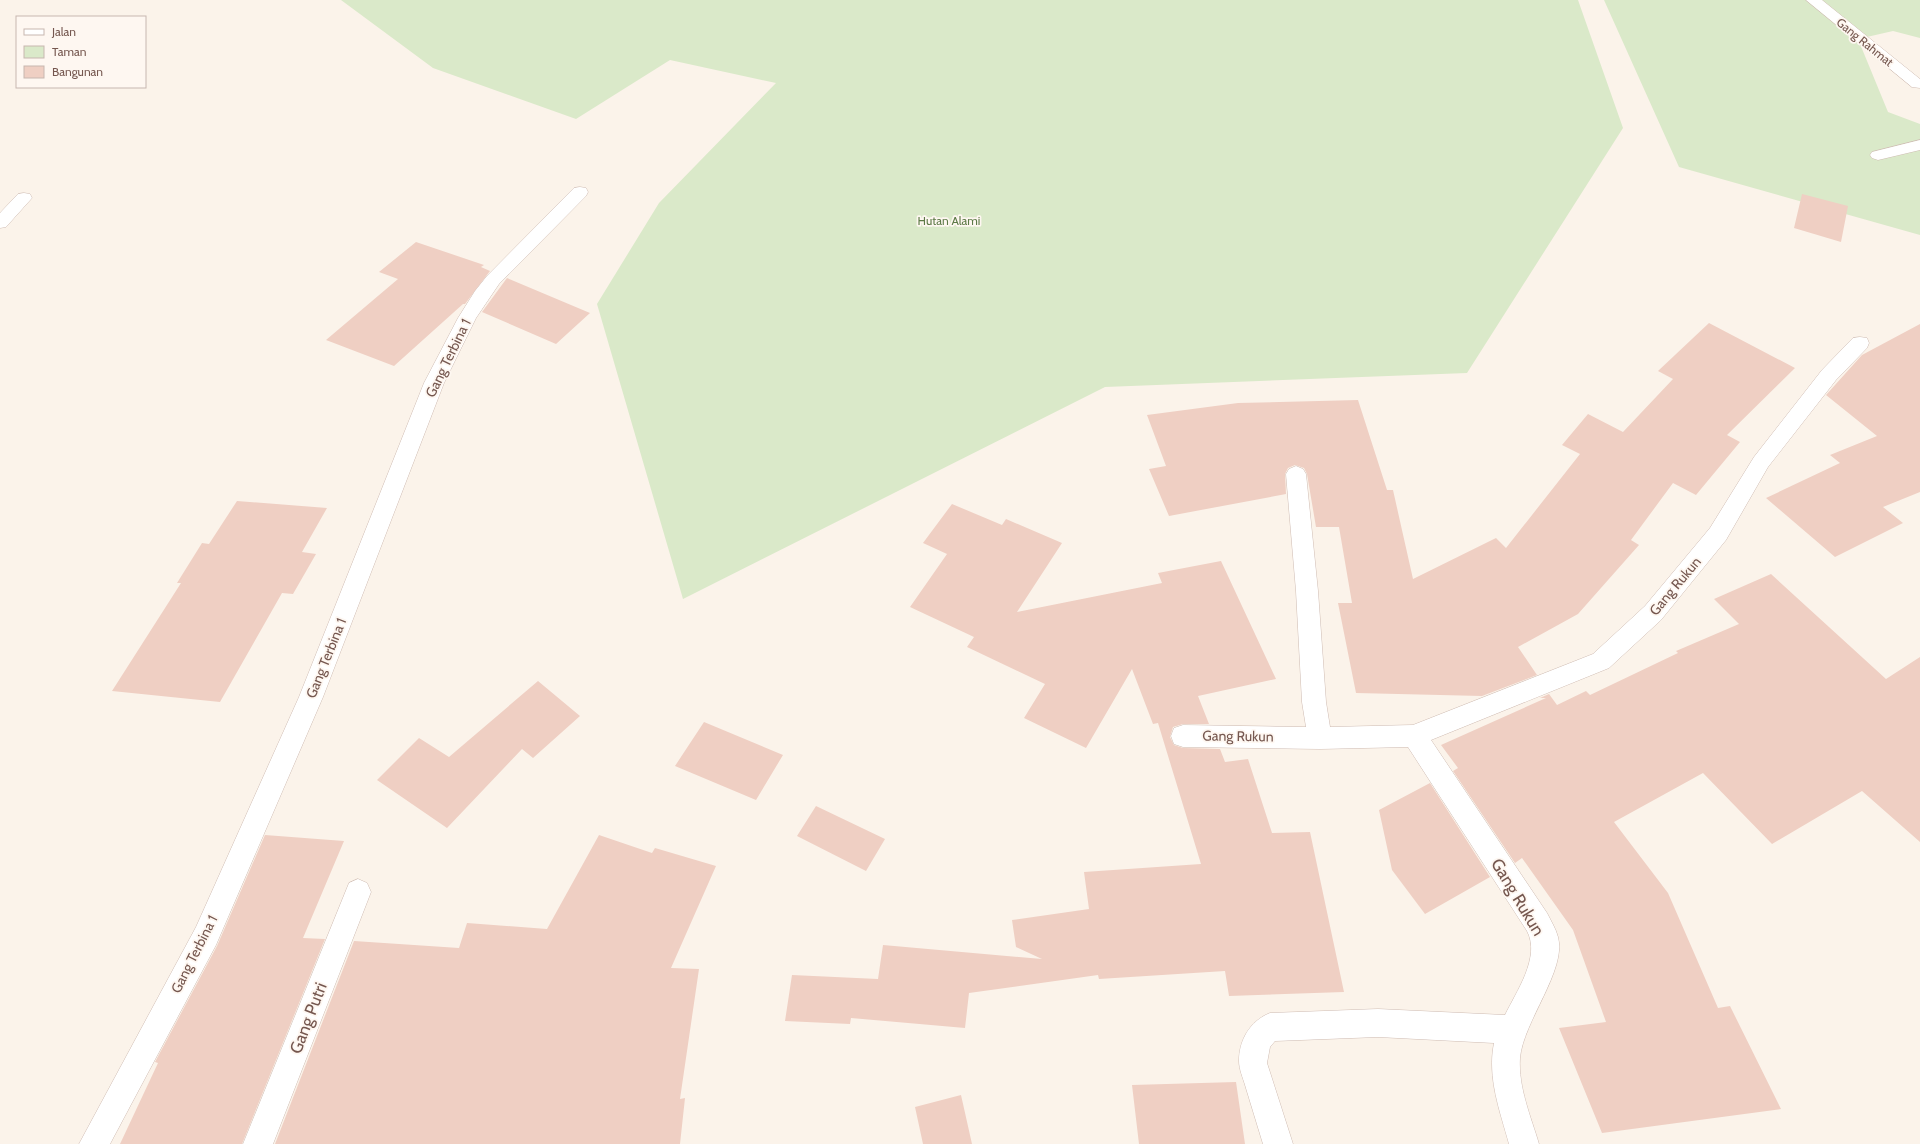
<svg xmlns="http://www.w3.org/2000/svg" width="1920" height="1144" font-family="Cabin,sans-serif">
	<rect width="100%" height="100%" fill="#fbf3ea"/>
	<!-- green -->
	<path fill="#dae9c9" d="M341,0h1237l45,128 -156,245 -362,14 -422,212 -86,-295 62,-101 117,-120 -106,-23 -94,59 -143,-51z
		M1604,0h316v38l-27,-7 -35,8 30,73 32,12v111l-241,-68z"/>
	<!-- building -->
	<path fill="#efcfc3" d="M1802,194l46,12 -7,36 -47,-14z
		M416,242l68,23 -3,2 9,4 -25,33h-2l-69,62 -68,-26 72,-61 -19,-7z
		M507,278l83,35 -34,31 -74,-32z
		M1709,323l86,45 -68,67 13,7 -44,53 -23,-12 -42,57 8,5 -61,69 -60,33 19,28 -55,21 -126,-3 -18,-90h14l-13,-76h-23l-9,-53 -3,-6 -9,-3 -7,3 -3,6 1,20 -117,22 -20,-47 17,-3 -19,-51 91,-12 120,-3 29,90h6l20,89 83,-41 10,10 74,-94 -18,-9 26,-31 35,18 50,-53 -15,-8z
		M1920,324v168l-37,15 20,16 -68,34 -69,-59 74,-35 -10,-8 47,-19 -51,-41 36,-40z
		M237,501l90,7 -25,44 14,2 -23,40 -11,-1 -62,109 -108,-11 69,-108h-4l25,-40 7,1z
		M952,504l50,21 4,-6 56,24 -45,69 145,-29 -4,-10 63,-12 55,118 -78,17 11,28h-26l-10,3 -3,10 4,8 9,3 37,1 5,13 23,-3 24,74 38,-1 34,160 -115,4 -4,-25 -126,8 -1,-4 -129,18 -4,35 -114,-10 -1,6 -65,-3 7,-46 86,4 5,-34 159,14 -26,-12 -4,-27 77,-11 -5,-37 117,-8 -43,-141 -5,1 -21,-55 -46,79 -62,-30 21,-34 -78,-37 7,-10 -64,-30 37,-53 -24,-11z
		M1771,574l115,105 34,-22v185l-58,-51 -90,53 -69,-71 -89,49 54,71 50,115 12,-2 51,103 -179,24 -43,-105 47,-6 -33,-92 -51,-72 -7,5 -62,-92 5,-3 -17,-23 105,-47h-6l9,-4 8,11 29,-14 4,4 88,-42 -2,-2 63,-27 -25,-25z
		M538,681l42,35 -47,42 -11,-9 -75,79 -70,-48 42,-42 30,19z
		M704,722l79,33 -27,45 -81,-34z
		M1430,783l60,94 -65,37 -33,-44 -13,-60z
		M816,806l69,33 -19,32 -69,-35z
		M265,835l79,6 -41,97 22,1 -83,205h-122l38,-81 -3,-1 62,-116z
		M599,835l53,18 3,-5 61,18 -45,102 28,1 -19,130 5,-1 -5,46h-405l79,-203 105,7 8,-25 80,6z
		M1236,1082l9,62h-106l-7,-59z
		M961,1095l11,49h-49l-8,-37z"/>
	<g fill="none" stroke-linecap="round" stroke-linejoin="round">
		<!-- street casing -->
		<g stroke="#cfbcb3" stroke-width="1">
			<path id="street" d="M1806,0h16l98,79v9l-8,-1z
				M1920,140v10l-42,10 -6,-2 -2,-3 2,-3z
				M580,187l6,1 2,4 -2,4 -87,88 -23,34 -32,65 -121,314 -107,248 -106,199h-31l117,-217 103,-230 125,-314 34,-65 17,-27 12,-15 87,-88z
				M24,193l6,1 2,4 -26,29 -6,1v-15l18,-19z
				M1860,337l7,1 2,5 -2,5 -31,32 -68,87 -42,73 -65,80 -52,48 -178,72 116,173c4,8 9,16 11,24 9,33 -35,85 -38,121 -2,29 11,59 19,86h-30c-9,-33 -22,-66 -15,-101l-116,-6 -103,4 -5,6 -3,16 26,81h-30c-6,-20 -12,-39 -18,-59 -2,-7 -6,-16 -6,-24 0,-21 11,-40 31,-48l108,-4 127,6c11,-23 36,-58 22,-84l-119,-184 -88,2 -137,-2 -9,-3 -3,-8 3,-8 9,-3 123,2 -4,-25 -6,-111 -10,-117 3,-5 7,-3 7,3 3,5 12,117 8,111 4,25 83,-2 180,-71 52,-48 65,-78 44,-71 68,-87 31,-32z
				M358,879l9,4 4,9 -98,252h-30l106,-261z"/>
		</g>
		<!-- street -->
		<use href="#street" fill="#fff" fill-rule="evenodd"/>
	</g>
	<g text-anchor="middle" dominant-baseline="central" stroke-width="3.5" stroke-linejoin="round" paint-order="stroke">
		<!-- far-street labels -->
		<g font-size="12" fill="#75574f" stroke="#fef7f1">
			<text transform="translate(1865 42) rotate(39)">Gang Rahmat</text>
		</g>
		<!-- far-park labels -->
		<g font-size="12" fill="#5d7a47" stroke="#fef7f1">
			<text x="949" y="220">Hutan Alami</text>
		</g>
		<!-- street labels -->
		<g font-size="14" fill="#75574f" stroke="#fef7f1">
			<text transform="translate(448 358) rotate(-64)">Gang Terbina 1</text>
			<text transform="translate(1675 586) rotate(-50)">Gang Rukun</text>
			<text transform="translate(326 658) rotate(-68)">Gang Terbina 1</text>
			<text transform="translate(1238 736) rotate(1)">Gang Rukun</text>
			<text transform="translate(194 954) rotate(-63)">Gang Terbina 1</text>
		</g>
		<!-- near-street labels -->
		<g font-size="17" fill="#75574f" stroke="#fef7f1">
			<text transform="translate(1518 897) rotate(59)">Gang Rukun</text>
			<text transform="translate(308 1018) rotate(-69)">Gang Putri</text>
		</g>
	</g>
	<!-- legend -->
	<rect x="16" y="16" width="130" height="72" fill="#fef7f1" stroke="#c7b7b0"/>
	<rect x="24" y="29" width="20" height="6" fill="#ffffff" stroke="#c7b7b0"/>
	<text x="52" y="36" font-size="12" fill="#75574f">Jalan</text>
	<rect x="24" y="46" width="20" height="12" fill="#dae9c9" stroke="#c7b7b0"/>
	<text x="52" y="56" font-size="12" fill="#75574f">Taman</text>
	<rect x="24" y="66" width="20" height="12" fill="#efcfc3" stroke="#c7b7b0"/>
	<text x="52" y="76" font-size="12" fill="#75574f">Bangunan</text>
</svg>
